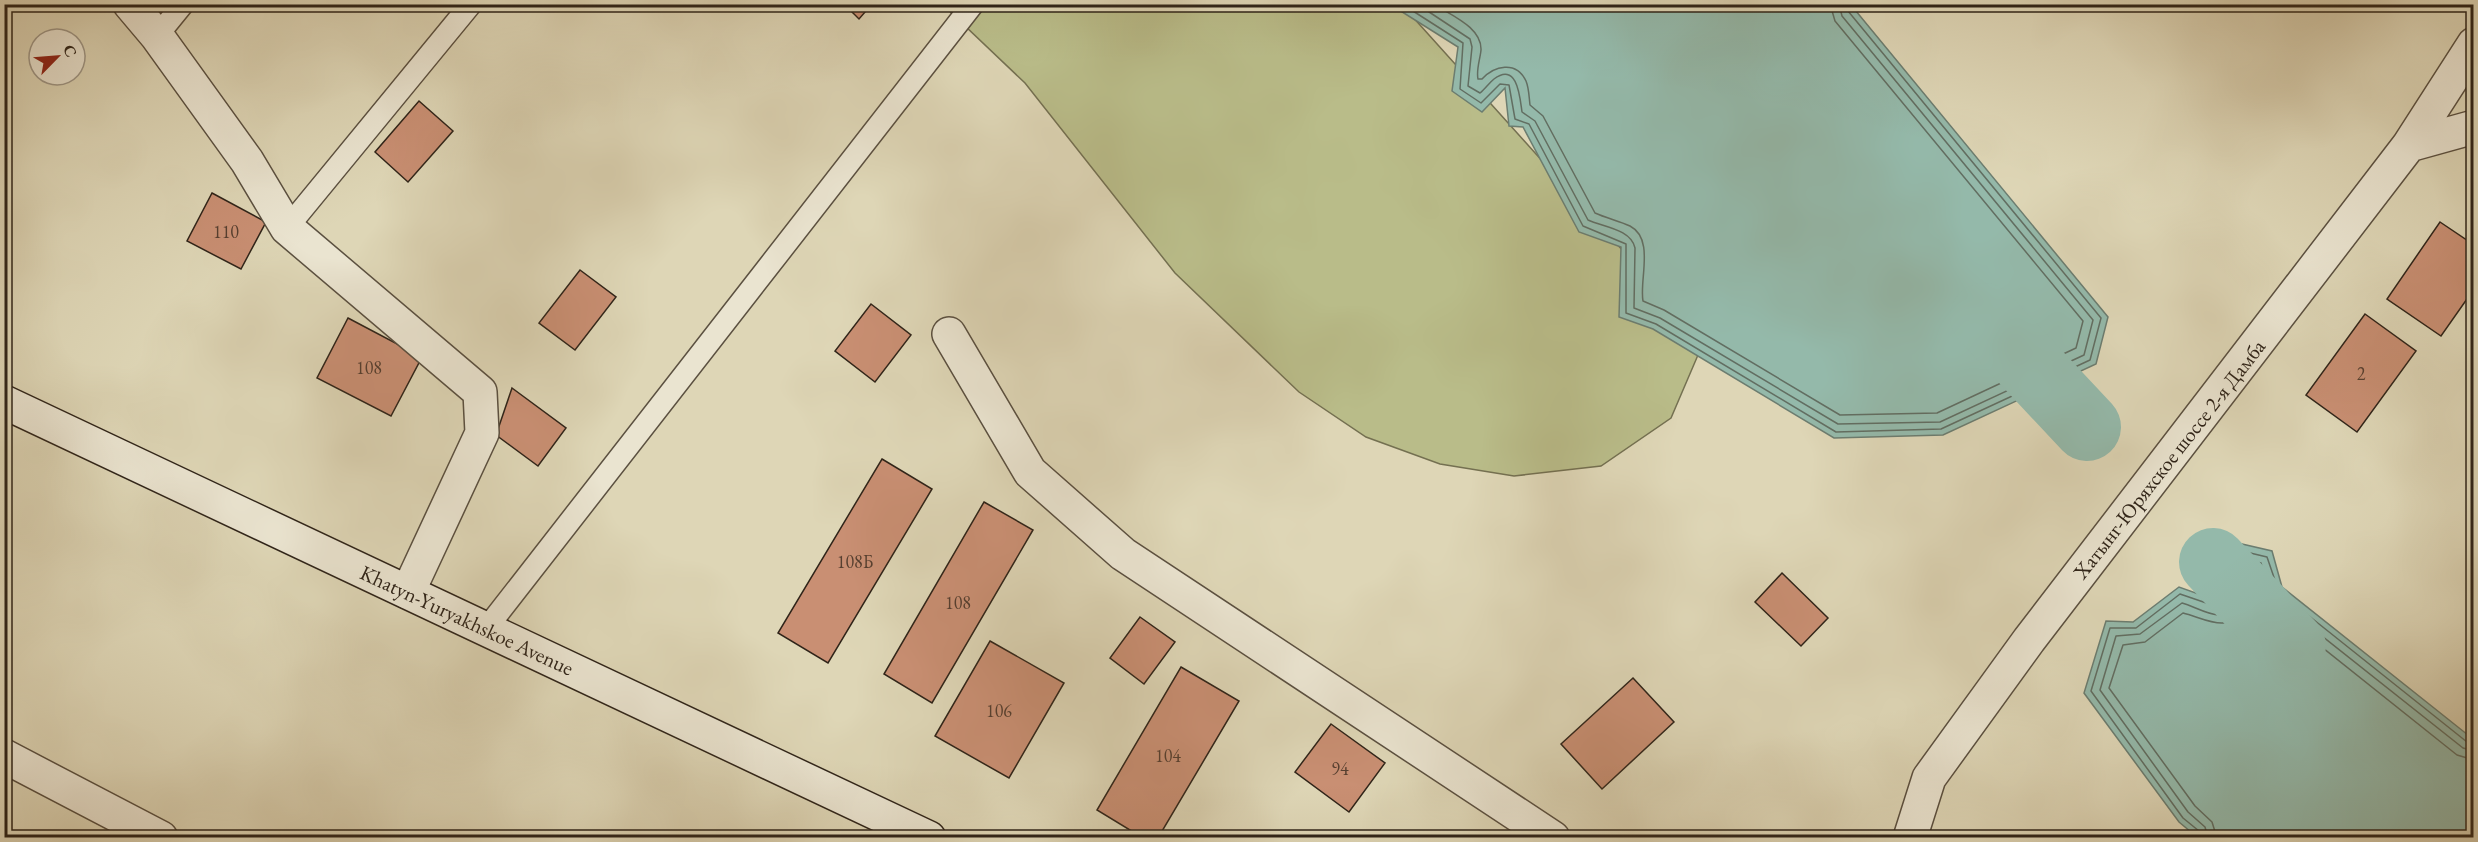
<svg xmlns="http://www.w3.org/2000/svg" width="2478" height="842" font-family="'EB Garamond',serif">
	<rect width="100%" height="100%" fill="#ded6b6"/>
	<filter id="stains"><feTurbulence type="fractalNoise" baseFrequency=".00333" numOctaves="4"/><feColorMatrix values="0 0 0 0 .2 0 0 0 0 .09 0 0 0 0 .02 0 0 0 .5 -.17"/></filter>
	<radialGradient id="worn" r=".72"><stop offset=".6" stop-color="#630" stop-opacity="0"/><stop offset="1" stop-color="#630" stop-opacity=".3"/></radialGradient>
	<!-- green -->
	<path fill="#b9bc89" stroke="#747051" stroke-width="1.5" d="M943,5h459l302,336 -33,77 -70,48 -87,10 -74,-12 -74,-27 -67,-45 -124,-119 -150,-190z"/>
	<!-- water -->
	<path fill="#94b9aa" stroke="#6c7d70" stroke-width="1.5" d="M1391,5h460l257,312 -12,47 -153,71 -109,3 -181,-109 -34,-12 2,-70 -42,-15 -56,-105 -14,-1 -4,-38 -23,24 -30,-21 6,-44z
		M2242,544l30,7 10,36 191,152v98h-276l-18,-15 -95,-129 22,-72 27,1 46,-35 42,15z"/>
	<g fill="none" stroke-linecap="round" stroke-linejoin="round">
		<!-- shore -->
		<path stroke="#626e62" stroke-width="1.5" d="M1402,4l61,39 -3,46 21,14 19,-19 9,1 6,34 14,5 54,102 43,18v69l30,11 180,108 105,-3 149,-69 11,-42 -253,-307 -2,-7
			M1417,4l53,35 2,8 -4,39 12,7c5,-4 9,-10 14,-14 24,-18 26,20 28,33l13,9 53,99c15,7 43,9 47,28l-1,60 26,10 178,106 102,-2 144,-67 9,-35 -251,-304 -3,-12
			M1434,4c16,11 48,23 47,46 -1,10 -5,20 -3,29h4c12,-13 34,-19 44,2 3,7 3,16 4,24l13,11 52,97c11,5 24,8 35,13 25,13 9,54 13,75l21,9 176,105 97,-2 139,-65 7,-27 -248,-300 -5,-17
			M2200,838l-1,-7 -16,-13 -92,-127 19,-63h26l44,-34 38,13h5l23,-55 21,5 12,35 188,150 7,1
			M2208,838l-3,-11 -17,-15 -88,-122 16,-54 24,-2 42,-31c11,3 24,11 36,12 20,2 25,-41 33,-54l10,2 8,28 5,7 189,150 11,3
			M2217,838l-5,-16 -17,-16 -86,-118 14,-43 22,-3 38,-29c21,5 48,23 60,-6 3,-9 5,-19 11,-27l3,2 5,14 7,9 188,150 17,5"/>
		<!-- river -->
		<path stroke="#94b9aa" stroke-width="68" d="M1984,317l103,110
			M2213,562l79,84"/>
	</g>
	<!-- building -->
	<path fill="#c98f73" stroke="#2f2419" stroke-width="1.5" d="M844,4h28l-13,15z
		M419,101l34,30 -45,51 -33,-30z
		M212,193l54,29 -25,47 -54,-28z
		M2440,222l34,23v44l-33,47 -54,-37z
		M580,270l36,27 -41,53 -36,-27z
		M871,304l40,31 -36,47 -40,-31z
		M2365,314l51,37 -59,81 -51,-37z
		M348,318l74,39 -31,59 -74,-38z
		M512,388l54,40 -28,38 -42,-31z
		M882,459l50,30 -104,174 -50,-30z
		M984,502l49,28 -101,173 -48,-29z
		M1782,573l46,45 -27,28 -46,-44z
		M1140,617l35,25 -31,42 -34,-26z
		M990,641l74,42 -55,95 -74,-42z
		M1181,667l58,34 -81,137h-15l-46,-28z
		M1633,678l41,44 -72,67 -41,-45z
		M1331,724l54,39 -36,49 -54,-40z"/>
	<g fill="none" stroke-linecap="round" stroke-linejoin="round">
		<!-- service casing -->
		<g stroke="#5b5040" stroke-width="24">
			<path id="service" d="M157,36l26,-32
				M287,228l184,-224
				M486,629l487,-625"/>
		</g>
		<!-- minor casing -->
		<g stroke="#5b5040" stroke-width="36">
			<path id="minor" d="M130,4l27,32 90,125 40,67 193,164 2,41 -74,159
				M2409,145l65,-101
				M949,334l81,138 93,82 430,284
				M4,756l157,82
				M1910,838l19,-60 100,-138 380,-495 65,-18"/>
		</g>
		<!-- secondary casing -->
		<g stroke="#2f2419" stroke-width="36">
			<path id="secondary" d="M4,402l925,436"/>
		</g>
		<!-- service -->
		<use href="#service" stroke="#eae4d0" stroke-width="21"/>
		<!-- minor -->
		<use href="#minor" stroke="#eae4d0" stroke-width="33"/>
		<!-- secondary -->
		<use href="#secondary" stroke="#eae4d0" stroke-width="33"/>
	</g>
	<g text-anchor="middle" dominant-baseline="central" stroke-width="4.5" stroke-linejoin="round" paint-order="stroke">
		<!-- number labels -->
		<g font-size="18" fill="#563f30">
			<text x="226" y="231">110</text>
			<text x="369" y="367">108</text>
			<text x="2361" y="373">2</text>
			<text x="855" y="561">108Б</text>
			<text x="958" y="602">108</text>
			<text x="999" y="710">106</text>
			<text x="1168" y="755">104</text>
			<text x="1340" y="768">94</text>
		</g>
		<!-- street labels -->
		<g font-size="21" fill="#2f2419" stroke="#eae4d0">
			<text transform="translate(2169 459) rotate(-52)">Хатынг-Юряхское шоссе 2-я Дамба</text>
			<text transform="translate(467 620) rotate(25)">Khatyn-Yuryakhskoe Avenue</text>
		</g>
	</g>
	<!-- margin -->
	<rect width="2478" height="842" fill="none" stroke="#ded6b6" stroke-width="24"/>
	<rect x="6" y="6" width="2466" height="830" fill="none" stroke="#2f2419" stroke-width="3"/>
	<rect x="12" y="12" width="2454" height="818" fill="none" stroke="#2f2419" stroke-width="1.5"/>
	<!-- north arrow -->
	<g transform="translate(57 57) rotate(65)"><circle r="28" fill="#eae4d0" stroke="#9f9787" stroke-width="1.5"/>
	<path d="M0-4.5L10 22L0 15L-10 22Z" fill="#8f2418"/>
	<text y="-9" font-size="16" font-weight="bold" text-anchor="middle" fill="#2f2419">С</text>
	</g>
	<rect width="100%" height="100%" filter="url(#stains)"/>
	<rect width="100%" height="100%" fill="url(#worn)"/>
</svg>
